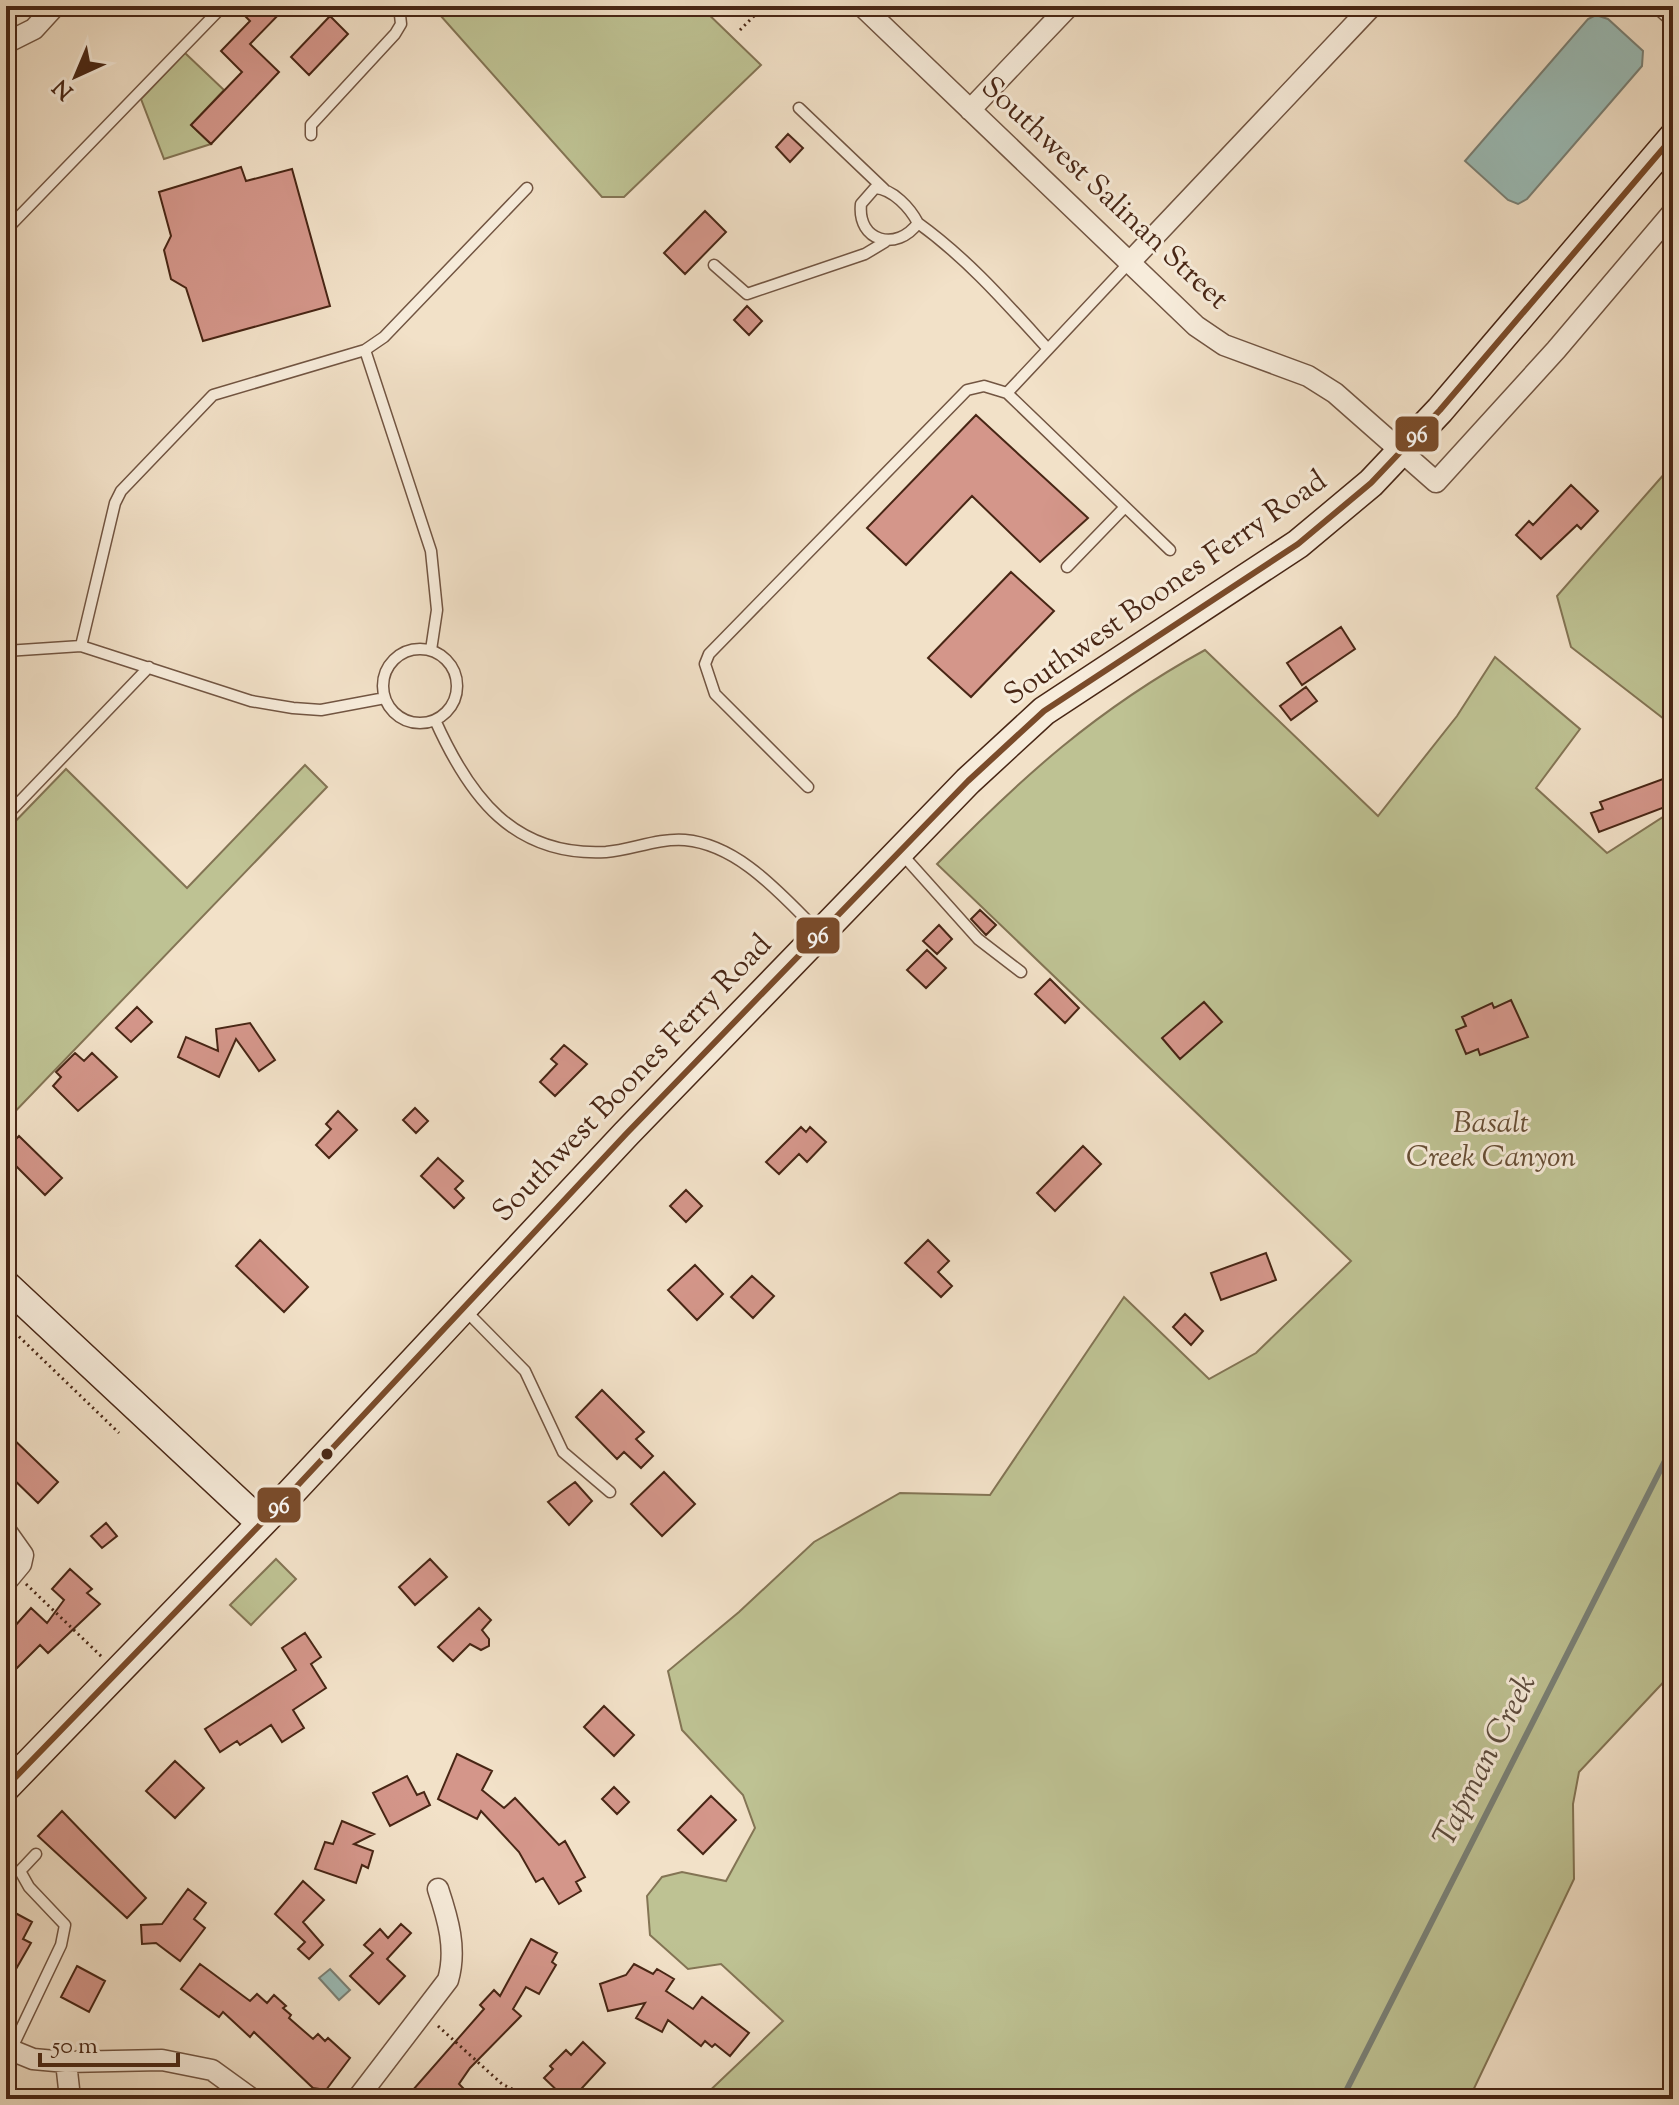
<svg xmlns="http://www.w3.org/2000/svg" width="1679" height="2105" font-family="'Sorts Mill Goudy',serif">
	<rect width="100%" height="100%" fill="#f2e1c8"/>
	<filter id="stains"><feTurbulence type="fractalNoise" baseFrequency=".0025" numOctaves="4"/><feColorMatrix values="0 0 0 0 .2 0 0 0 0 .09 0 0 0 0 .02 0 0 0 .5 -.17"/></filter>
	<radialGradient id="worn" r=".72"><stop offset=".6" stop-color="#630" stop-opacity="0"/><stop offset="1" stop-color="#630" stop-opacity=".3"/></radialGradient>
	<!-- green -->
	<path fill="#bec293" stroke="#837454" stroke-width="2" d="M432,6h268l61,59 -137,132h-22z
		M185,53l39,37 -33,35 20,19 -47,15 -23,-60z
		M1673,464v262l-102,-79 -14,-51z
		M1205,650l173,166 79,-100 38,-59 85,72 -44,59 71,65 56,-36 10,6v849l-94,100 -6,32 1,75 -105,220h-768l82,-78 -62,-57 -33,5 -38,-34 -3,-39 15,-19 20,-5 44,9 29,-53 -12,-33 -61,-65 -14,-59 71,-59 75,-70 86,-49 90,2 134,-198 85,82 47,-26 95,-92 -414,-397c86,-88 159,-154 268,-214z
		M305,765l22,22 -321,334v-290l60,-62 121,119z
		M276,1559l20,20 -45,46 -21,-20z"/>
	<!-- water -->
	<path fill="#9bbdb8" stroke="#7a8177" stroke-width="2" d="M1596,15l12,4 35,32 -1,15 -115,133 -9,5 -10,-4 -43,-39 123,-142z
		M330,1969l20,21 -11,10 -20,-22z"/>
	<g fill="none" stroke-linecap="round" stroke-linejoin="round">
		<!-- stream -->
		<path stroke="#7a8177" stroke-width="6" d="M1342,2099l331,-654"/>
	</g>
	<!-- building -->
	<path fill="#d4968a" stroke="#482615" stroke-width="2" d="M250,6h37l-37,38 29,28 -68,72 -20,-19 51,-53 -21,-21 29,-30 -7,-7z
		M330,16l18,18 -39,41 -18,-18z
		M788,134l15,14 -13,14 -14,-15z
		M241,167l5,14 46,-12 38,137 -127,35 -17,-53 -15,-9 -7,-29 7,-14 -12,-44z
		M705,211l21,21 -41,42 -21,-21z
		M747,306l15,15 -13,14 -15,-15z
		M976,415l112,103 -48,44 -68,-66 -66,69 -39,-37z
		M1571,485l27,26 -17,18 -4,-4 -36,34 -25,-24 13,-14 4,4z
		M1011,572l43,39 -83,86 -43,-39z
		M1341,627l14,22 -53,36 -15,-22z
		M1306,687l11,14 -26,19 -11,-14z
		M1663,779l10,25 -74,28 -8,-19 12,-4 -3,-7z
		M980,910l16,15 -10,10 -15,-16z
		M939,925l13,14 -15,15 -14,-13z
		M927,950l19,18 -20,20 -19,-18z
		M1050,979l29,29 -14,15 -30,-29z
		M1511,1000l17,37 -48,18 -2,-6 -12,5 -10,-24 10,-4 -4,-9 30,-14 2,5z
		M1204,1002l18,20 -42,37 -18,-21z
		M137,1007l15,15 -21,20 -15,-14z
		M250,1023l25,37 -16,11 -23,-32 -17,38 -41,-20 8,-20 32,14 -2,-22z
		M564,1045l23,19 -32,32 -15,-14 17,-18 -6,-5z
		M75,1053l9,8 8,-8 25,24 -39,34 -25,-25 8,-9 -5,-5z
		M415,1108l13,13 -12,12 -13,-13z
		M338,1111l19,19 -28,28 -13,-13 15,-16 -5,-5z
		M801,1127l5,5 4,-5 16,15 -19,20 -8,-8 -20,20 -13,-12z
		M19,1136l43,42 -17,17 -29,-29 -10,10v-27z
		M1083,1146l18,18 -46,47 -18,-18z
		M438,1158l25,23 -8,8 9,9 -10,10 -33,-32z
		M686,1190l16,16 -16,16 -16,-16z
		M260,1240l48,47 -24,25 -48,-46z
		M928,1240l21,21 -11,11 14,14 -11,11 -36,-34z
		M1266,1253l10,27 -55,20 -10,-27z
		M695,1265l28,29 -26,26 -29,-30z
		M752,1276l22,20 -21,22 -22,-21z
		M1185,1314l18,17 -12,14 -18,-18z
		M602,1390l42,42 -8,7 17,17 -12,12 -17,-16 -7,7 -41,-42z
		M6,1432l52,50 -20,21 -32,-31z
		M664,1472l31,32 -33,32 -31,-32z
		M575,1482l17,19 -23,24 -21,-23z
		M106,1523l11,13 -15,12 -11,-12z
		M430,1559l17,18 -32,28 -16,-18z
		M70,1569l22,20 -5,4 13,11 -52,49 -8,-8 -34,34v-43l25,-28 16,15 17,-23 -12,-11z
		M479,1608l12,12 -9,10 7,9v7l-8,4 -11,-6 -17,17 -15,-14z
		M305,1633l16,24 -10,7 15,24 -33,22 11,18 -22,14 -11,-17 -31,20 -3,-4 -17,11 -15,-23 91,-59 -14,-22z
		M604,1706l30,29 -20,21 -30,-29z
		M457,1754l35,17 -10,19 22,18 11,-10 44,47 6,-4 20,36 -9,5 5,9 -22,13 -16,-26 -7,4 -17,-30 -38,-41 -4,8 -39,-20z
		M175,1761l29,27 -29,30 -29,-27z
		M407,1776l10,19 7,-3 6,13 -40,21 -17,-33z
		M614,1787l15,15 -12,12 -15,-15z
		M711,1796l25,24 -33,34 -25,-24z
		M62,1811l84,87 -19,20 -89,-82z
		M342,1821l32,13 -20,10 19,7 -5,17 -6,-3 -6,18 -41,-14 10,-27 8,2z
		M303,1881l21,19 -21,22 20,23 -14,14 -11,-10 7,-7 -30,-28z
		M188,1889l18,14 -12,16 11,9 -25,33 -24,-18 -14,1 -1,-19 21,-1z
		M6,1908l26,14 -9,17 8,4 -15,26 -10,-6z
		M401,1924l10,9 -24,26 18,17 -26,28 -29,-28 23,-23 -9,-8 16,-16 8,9z
		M531,1939l26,14 -5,9 4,3 -17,29 -13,-7 -13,22 8,7 -51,52 -11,16 5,5 -10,10h-49l79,-90 -4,-4 14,-15 6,6z
		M200,1964l50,37 7,-7 10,9 7,-8 12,11 -3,2 8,7 -2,3 24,21 5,-5 7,7 3,-3 22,20 -24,32 -13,-2 -59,-56 -4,5 -27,-25 -4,5 -38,-28z
		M634,1964l19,10 4,-5 17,10 -8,12 27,18 9,-12 47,36 -19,23 -15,-12 -3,3 -7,-6 -4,5 -33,-26 -6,12 -26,-14 9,-15 -37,8 -8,-27 26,-9z
		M77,1966l28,15 -16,31 -28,-15z
		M583,2042l22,21 -33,36h-6l-22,-21 9,-9 -3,-3 16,-16 5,5z"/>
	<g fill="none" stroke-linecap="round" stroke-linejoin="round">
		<!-- lane casing -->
		<g stroke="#725542" stroke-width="13">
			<path id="lane" d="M799,108l85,81
				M311,135v-10l84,-91 6,-10 -2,-18
				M918,223c-8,-15 -25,-34 -43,-35l-14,16c-4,38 36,48 57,19 50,36 89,81 130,126
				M6,230l217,-224
				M714,265l33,29 118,-40 20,-12
				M365,350l19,-13 143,-149
				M1007,393l122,-130
				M1067,567l58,-60
				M81,646l34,-143 6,-12 92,-96 152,-45 66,201 6,59 -6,40
				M383 686a37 37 0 1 1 74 0a37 37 0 1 1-74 0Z
				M6,651l75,-5 170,55 42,7 28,2 64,-12
				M435,720c34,76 78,137 171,132 26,-2 51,-14 79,-12 55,5 97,56 134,92
				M808,787l-93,-93 -10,-30 4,-10 258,-264 17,-4 23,7 163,157
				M6,816l143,-149
				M901,853l77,86 43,33
				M466,1311l59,60 38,81 47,40
				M11,2050l50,-105 4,-20 -36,-38 -9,-16 16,-17"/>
		</g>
		<!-- street casing -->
		<g stroke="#725542" stroke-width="23">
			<path id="street" d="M862,6l334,320 28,19 84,31 27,17 101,89 120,-132 117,-138
				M1662,6l11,10
				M6,43l28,-14 21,-23
				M970,110l99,-104
				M1129,263l243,-257
				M6,1531l17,24 -2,9 -15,18
				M6,2048l27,11 33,3 96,-2 50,10 40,29
				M66,2062l3,27 -2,10
				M357,2099l91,-119c9,-31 0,-61 -10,-91"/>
		</g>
		<!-- secondary casing -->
		<g stroke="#482615" stroke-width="31">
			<path id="secondary" d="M6,1285l255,238
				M6,1787l279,-288 341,-365 342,-353 76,-70 254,-167 73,-61 69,-73 233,-273"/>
		</g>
		<!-- path -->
		<path stroke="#482615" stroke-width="3" stroke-dasharray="2 4" stroke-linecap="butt" d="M740,30l24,-24
			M6,1324l113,109
			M26,1584l76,73
			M438,2026l64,58 30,15"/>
		<!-- lane -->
		<use href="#lane" stroke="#f7ecdb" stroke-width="10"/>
		<!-- street -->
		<use href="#street" stroke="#f7ecdb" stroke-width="20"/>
		<!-- secondary -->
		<use href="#secondary" stroke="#f7ecdb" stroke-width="28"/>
		<!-- bus-1 casing -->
		<g stroke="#f7ecdb" stroke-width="12">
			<path id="bus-1" d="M6,1787l279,-288 341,-365 342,-353 76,-70 254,-167 73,-61 69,-73 233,-273"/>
		</g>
		<!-- bus-1 -->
		<use href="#bus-1" stroke="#7a4b2a" stroke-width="6"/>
	</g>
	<!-- markers -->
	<circle fill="#482615" stroke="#f7ecdb" stroke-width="3" cx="327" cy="1454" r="7"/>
	<g text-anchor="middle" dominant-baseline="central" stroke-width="6" stroke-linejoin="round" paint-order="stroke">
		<!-- street labels -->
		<g font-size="30" fill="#482615" stroke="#f7ecdb">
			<text transform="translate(1104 194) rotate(43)">Southwest Salinan Street</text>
			<text transform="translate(1166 589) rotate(-35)">Southwest Boones Ferry Road</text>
			<text transform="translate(633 1079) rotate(-46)">Southwest Boones Ferry Road</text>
		</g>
		<!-- park labels -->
		<g font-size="30" font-style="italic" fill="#664d34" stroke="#f7ecdb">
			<text x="1491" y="1124">Basalt<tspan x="1491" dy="34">Creek Canyon</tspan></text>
		</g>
		<!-- water labels -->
		<g font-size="32" font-style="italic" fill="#5d4c3e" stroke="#f7ecdb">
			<text transform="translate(1486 1761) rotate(-63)">Tapman Creek</text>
		</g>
	</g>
	<g stroke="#f7ecdb" stroke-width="3">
		<rect x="1394" y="415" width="46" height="38" rx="8" fill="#7a4b2a"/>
		<rect x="795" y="916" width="46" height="39" rx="8" fill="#7a4b2a"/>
		<rect x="256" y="1486" width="46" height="38" rx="8" fill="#7a4b2a"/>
	</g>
	<g font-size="22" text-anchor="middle" font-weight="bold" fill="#fff">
		<text x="1417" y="442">96</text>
		<text x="818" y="943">96</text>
		<text x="279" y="1513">96</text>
	</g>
	<!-- margin -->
	<rect width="1679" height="2105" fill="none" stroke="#f2e1c8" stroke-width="32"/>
	<rect x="8" y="8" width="1663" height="2089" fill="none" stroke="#482615" stroke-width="4"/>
	<rect x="16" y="16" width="1647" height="2073" fill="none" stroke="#482615" stroke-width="2"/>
	<!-- north arrow -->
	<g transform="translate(76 76) rotate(224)" stroke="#f7ecdb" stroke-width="6" paint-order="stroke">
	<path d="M0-6L14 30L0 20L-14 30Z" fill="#482615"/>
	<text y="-12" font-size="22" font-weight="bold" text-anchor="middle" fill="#482615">N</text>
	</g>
	<!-- scale -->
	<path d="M40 2053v12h138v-12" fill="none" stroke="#482615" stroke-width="4"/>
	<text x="52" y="2053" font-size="24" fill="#482615" stroke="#f7ecdb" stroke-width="6" paint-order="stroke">50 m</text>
	<rect width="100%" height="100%" filter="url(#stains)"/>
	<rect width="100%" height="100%" fill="url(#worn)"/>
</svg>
